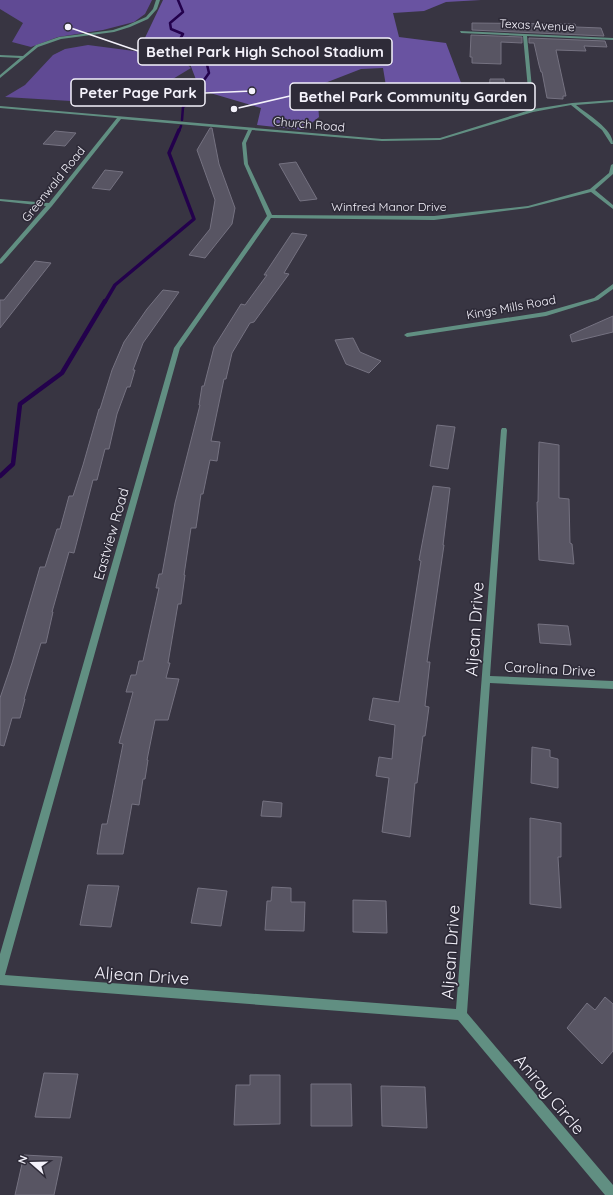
<svg xmlns="http://www.w3.org/2000/svg" width="613" height="1195" font-family="Quicksand,sans-serif">
	<rect width="100%" height="100%" fill="#383542"/>
	<!-- green -->
	<path fill="#604a94" d="M0,0h152l-7,14 -11,8 -31,8 -45,7 -27,10 -19,-5 11,-19 -23,-14z
		M88,45l92,12 11,11 -53,32 -8,3 -10,1 -115,-7 20,-12 28,-30 12,-6z"/>
	<!-- forest -->
	<path fill="#6953a1" d="M163,0h318l-35,2 -22,9 -31,2 6,24 47,6 17,45 -75,10 -5,-30 -22,1 -36,14 -7,21 1,13 -16,13 -46,-5 4,-17 -61,-18 -15,-39 -43,-7z"/>
	<g fill="none" stroke-linecap="round" stroke-linejoin="round">
		<!-- stream-far2 -->
		<path stroke="#23014c" stroke-width="2.5" d="M178,0l5,12 -13,11 1,6 12,5 -3,5 3,3 -10,4 18,4 14,6 4,17 -12,17 -2,9 -12,8 -1,13
			M179,131l2,-5"/>
		<!-- stream-far1 -->
		<path stroke="#23014c" stroke-width="3.5" d="M105,302l10,-17 79,-66 -25,-66 10,-23"/>
		<!-- stream -->
		<path stroke="#23014c" stroke-width="4.5" d="M0,476l13,-12 7,-60 42,-31 43,-72"/>
	</g>
	<!-- building -->
	<path fill="#585563" stroke="#757281" d="M472,23l103,1 1,3 25,1 3,8 -132,-6z
		M471,35l51,2v6l-21,-1v22l-29,-1v-6h-2z
		M529,38l76,3 2,6 -23,-1 2,5 -30,-1 10,46h-3v3l-16,-1 -5,-26h-1l-2,-7 -5,-22h-5z
		M490,79h14l4,23 -16,5 -3,-15z
		M210,128h2l7,36 16,44 -3,16 -27,34 -16,-3 21,-26 5,-29 -18,-50z
		M55,131l21,2 -11,13 -22,-2z
		M296,162l21,37 -17,2 -21,-37z
		M105,170l18,2 -13,18 -18,-2z
		M292,233l15,2 -23,38 5,1 -35,48 -4,1 -18,30 -6,26h-2l-13,62 9,1 -3,19 -7,-1 -7,34h-2l-5,34h-5l-7,47h1l-4,29h-3l-10,59h2l-4,15 13,1 -11,41h-13l-8,40h1l-3,19h-2l-4,26 -7,-1 -9,50h-26l5,-30h5l16,-80 -4,-1 14,-51h-7l5,-17h5l3,-14h4l16,-73h-3l3,-14h3l13,-71 25,-98h-1l3,-19h2l10,-39 27,-43 4,1 22,-30h-3z
		M35,261l16,2 -51,65v-28h4z
		M163,290l16,2 -36,51 -10,27h2l-5,17h-3l-10,27 -8,35h-4l-8,31h-4l-19,73 -5,-1 -17,60h1l-7,31h-5l-17,56h1l-5,19h-8l-8,28 -4,-1v-47l12,-35 28,-96h5l12,-38h3l9,-33h4l10,-31 16,-56h1l12,-39 12,-28 23,-33z
		M613,316v16l-41,10 -2,-7z
		M353,338l7,14 21,9 -12,12 -23,-9 -11,-24z
		M437,425l18,2 -7,42 -18,-3z
		M539,442l20,3v53l10,1 1,44 2,1 2,20 -35,-4 -2,-58h1z
		M433,486l17,2 -7,57h1l-17,117h3l-5,44 4,1 -4,29h-2l-6,47h-2l-5,54 -28,-5 7,-54 -13,-2 3,-19 13,2 3,-34 -26,-5 4,-22 26,4 22,-141 -2,-1z
		M538,624l30,2 3,19 -31,-2z
		M532,747l18,3v7l8,2v29l-27,-5z
		M263,801l19,2 -1,14 -20,-1z
		M530,818l31,5v34h-3l3,51 -31,-4z
		M88,885l31,1 -8,41 -31,-2z
		M272,887l19,1v14h14l-1,29 -39,-1 2,-29h4z
		M198,888l29,3 -6,35 -30,-3z
		M353,900l33,1 1,32 -34,-1z
		M605,997l8,7v47l-11,13 -35,-36 20,-25 8,7z
		M44,1073l34,1 -8,44 -35,-1z
		M250,1075h30v49l-46,1 2,-40h14z
		M311,1084h40l1,42h-41z
		M381,1086l44,1 2,41 -45,-2z
		M24,1155l38,2 -8,38h-39z"/>
	<g fill="none" stroke-linecap="round" stroke-linejoin="round">
		<!-- service -->
		<path fill="#618f82" fill-rule="evenodd" d="M156,0h4l-3,9 -9,10 -18,8 -16,5 -53,7 -23,8 -38,31v-3l20,-17 -20,-1v-2l23,1 13,-11 23,-8 54,-7 15,-5 18,-8 7,-8z"/>
		<!-- minor -->
		<path fill="#618f82" fill-rule="evenodd" d="M460,31l153,7v2l-86,-4 7,73 38,-6 41,-3v2l-37,3c11,9 37,24 37,39h-2l-9,-14 -31,-25 -38,7 -93,28 -58,1 -130,-11 -6,13 2,21 24,51 162,1 94,-10 62,-17 19,-16 2,-8 2,-1v10l-18,16 18,15v4l-22,-17 -63,16 -94,12 -163,-2 -91,130 -175,627 451,34 45,-579 1,-2h4l1,2 -17,246 123,5v8l-123,-6 -23,330 146,172v10h-8l-147,-175 -458,-35v-31l174,-606 93,-132 -23,-52 -2,-21 6,-13 -127,-11 -69,87 -50,57 -2,1v-5l46,-53 -46,-5v-2l49,4 68,-85 -117,-10v-2l382,33 58,-1 90,-28 -7,-74 -62,-3z
			M613,284v5l-15,11 -52,16 -139,21 -3,-2 3,-2 138,-21 49,-14z"/>
	</g>
	<g text-anchor="middle" dominant-baseline="central" stroke-width="3.5" stroke-linejoin="round" paint-order="stroke">
		<!-- far-street labels -->
		<g font-size="12" fill="#f4f2fb" stroke="#2e2b38">
			<text transform="translate(537 25) rotate(3)">Texas Avenue</text>
			<text transform="translate(309 124) rotate(5)">Church Road</text>
			<text transform="translate(53 184) rotate(-51)">Greenwald Road</text>
			<text x="389" y="206">Winfred Manor Drive</text>
			<text transform="translate(511 307) rotate(-10)">Kings Mills Road</text>
		</g>
		<!-- street labels -->
		<g font-size="14" fill="#f4f2fb" stroke="#2e2b38">
			<text transform="translate(111 534) rotate(-74)">Eastview Road</text>
			<text transform="translate(550 669) rotate(3)">Carolina Drive</text>
		</g>
		<!-- near-street labels -->
		<g font-size="17" fill="#f4f2fb" stroke="#2e2b38">
			<text transform="translate(474 629) rotate(-86)">Aljean Drive</text>
			<text transform="translate(450 952) rotate(-86)">Aljean Drive</text>
			<text transform="translate(142 975) rotate(4)">Aljean Drive</text>
			<text transform="translate(550 1094) rotate(50)">Aniray Circle</text>
		</g>
	</g>
	<!-- callouts -->
	<path fill="none" stroke="#f4f2fb" stroke-width="1.5" d="M68 27L138 51M252 91L205 93M234 109L290 96"/>
	<g fill="#f4f2fb" stroke="#2e2b38" stroke-width="1.5">
		<circle cx="68" cy="27" r="4"/>
		<circle cx="252" cy="91" r="4"/>
		<circle cx="234" cy="109" r="4"/>
	</g>
	<g fill="#2e2b38" stroke="#f4f2fb" stroke-width="1.5">
		<rect x="138" y="38" width="254" height="27" rx="4"/>
		<rect x="71" y="79" width="134" height="27" rx="4"/>
		<rect x="290" y="83" width="245" height="27" rx="4"/>
	</g>
	<g font-size="15" text-anchor="middle" font-weight="bold" fill="#f4f2fb">
		<text x="265" y="57">Bethel Park High School Stadium</text>
		<text x="138" y="98">Peter Page Park</text>
		<text x="413" y="102">Bethel Park Community Garden</text>
	</g>
	<!-- north arrow -->
	<g transform="translate(32 1163) rotate(290)" stroke="#2e2b38" stroke-width="3" paint-order="stroke">
	<path d="M0-3L7 15L0 10L-7 15Z" fill="#f4f2fb"/>
	<text y="-6" font-size="11" font-weight="bold" text-anchor="middle" fill="#f4f2fb">N</text>
	</g>
</svg>
